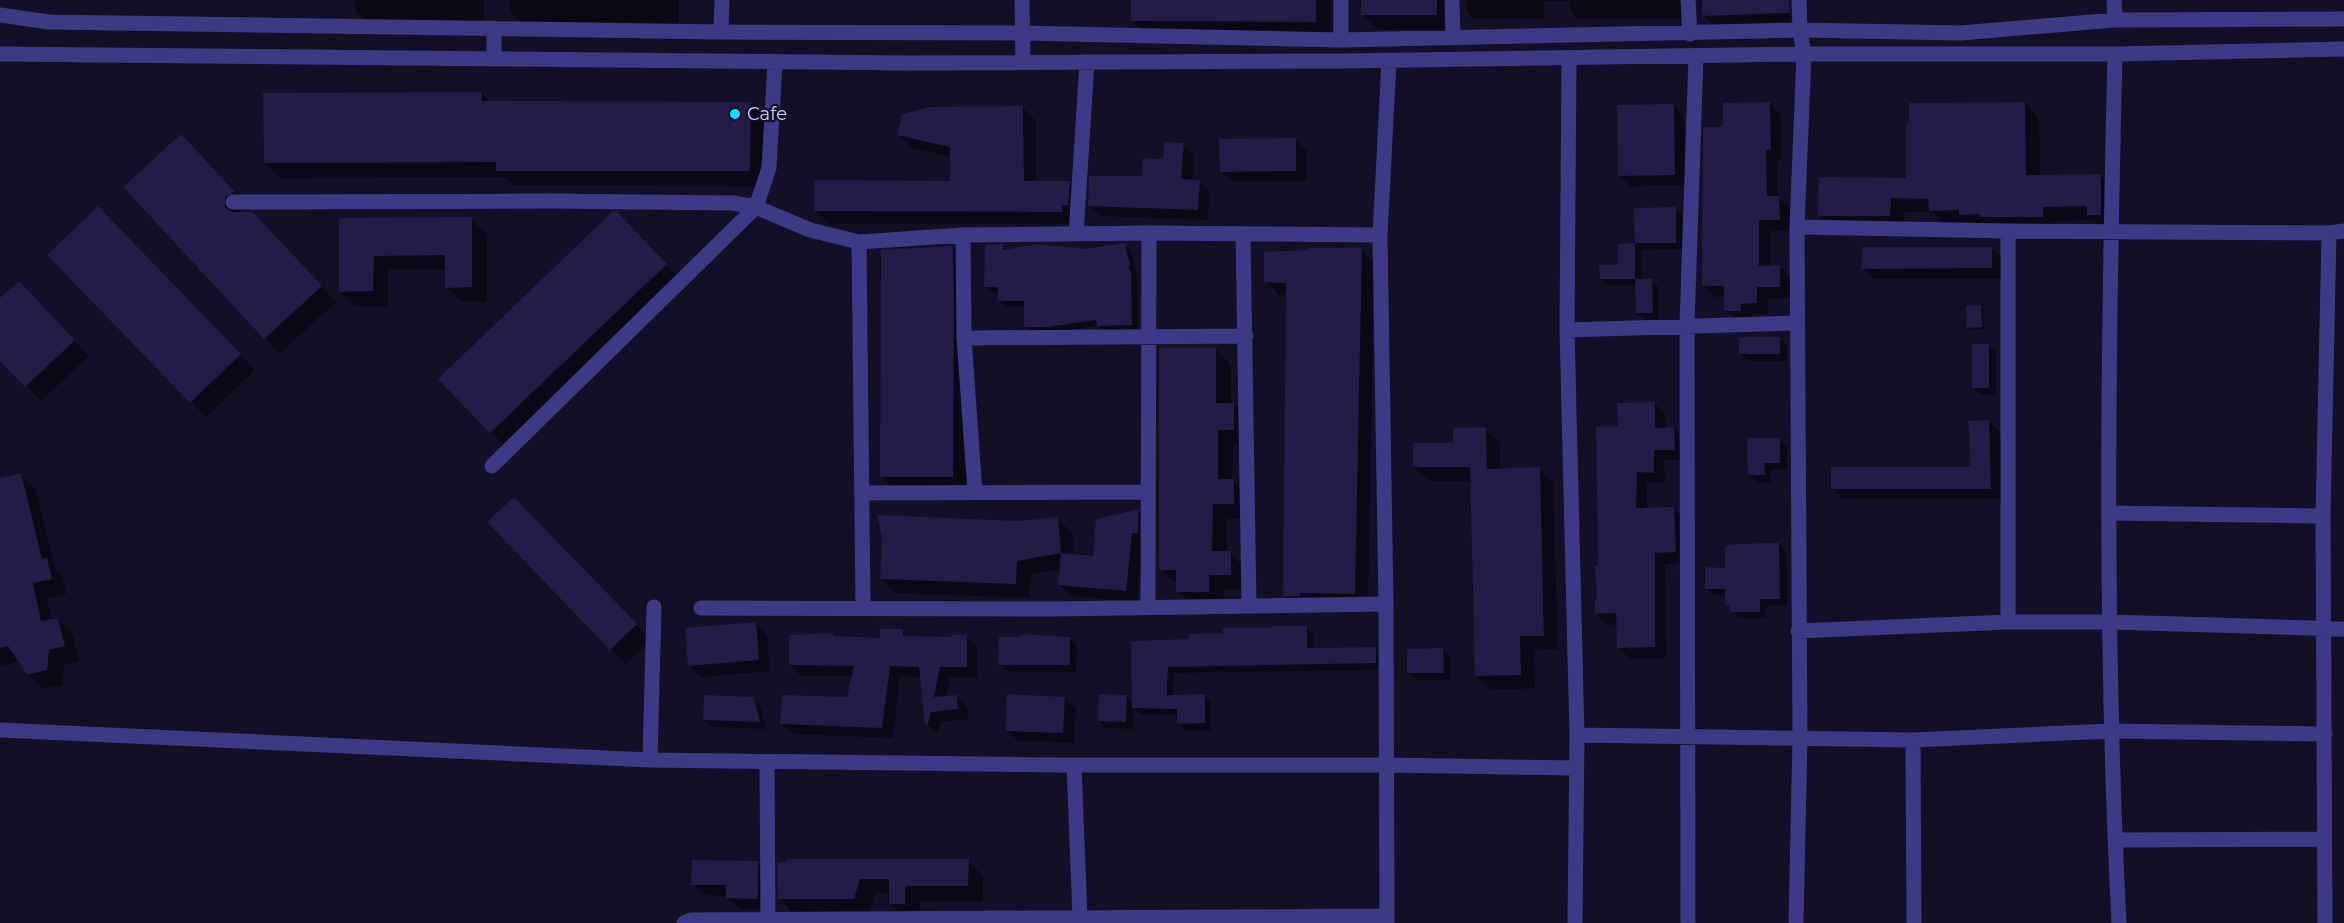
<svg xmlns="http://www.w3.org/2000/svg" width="2344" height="923" font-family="Montserrat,sans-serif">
	<rect width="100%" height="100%" fill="#130f26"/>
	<!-- shadow -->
	<path fill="#0007" d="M355,0h129v25h-114l-15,-15z
		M510,0h169v26l-154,1 -15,-15z
		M1132,0h199v36l-184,-1 -15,-15z
		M1362,0h90v29l-74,1 -16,-16z
		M1466,0h230l-8,5 -1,13 -108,1 -9,-9v-9h-26v17l-69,1 -9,-9z
		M1699,0h91v22l-77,3 -9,-9z
		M482,93l9,9 259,1 15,15v68l-252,-1 -9,-8 -224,1 -15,-15z
		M2025,103l14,15 1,58 60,-1 15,15 -12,39 -9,-9 -37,1v10l-112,-7 -12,-12h-28l-1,18h-70l-14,-15 87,-36z
		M1770,104l11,11v46h-4v36l13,12v22h-20v36h10l11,11v20h-23v16h-16v8h-15l-12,-12v-13h-10l-11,-12 21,-157z
		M1674,105l10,11 1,69 -55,1 -11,-11z
		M1023,108l13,13v61l33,1 13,13 -8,28h-245l-13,-13 136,-29v-25l-40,-9 -13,-13z
		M1295,140l12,11v30l-74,1 -12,-11z
		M1183,145l11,10 -2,26 7,1 10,10 -1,28 -108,-4 -11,-10 54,-28z
		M196,151l53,57 -13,5 32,16 68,73 -56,51 -15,-15z
		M1675,209l8,7v33l-42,1 1,30h9l8,8v32h-14l-8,-7v-27h-29l-7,-7 19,-13 -1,-21h17v-35z
		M471,219l16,15v68h-25l-16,-15v-17h-58v36h-33l-15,-15v-71z
		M113,223l142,147 -49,47 -15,-15z
		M631,229l50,51 -175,167 -15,-15z
		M1125,245l6,6 6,26 1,54 -34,1 -6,-6 -44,6h-22l-6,-6v-20h-21l-6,-6v-8l-7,1 -6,-7 16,-40 5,4h79z
		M953,247l15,15v229h-72l-15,-15z
		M1991,248l12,11v20h-129l-11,-11z
		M1361,250l13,13 -6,343 -70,2 -13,-13 2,-300h-8l-13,-14z
		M34,298l55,58 -48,45 -41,-42v-59z
		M1980,307l3,3 1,19 -12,1 -4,-3z
		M1779,338l8,8v15h-39l-7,-7z
		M1989,345l7,8v41h-15l-8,-7z
		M1216,349l15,16v39h3l15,15v25h-16l-1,36 16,16v23h-21v34h3l15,15v21h-21v17h-31l-15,-15v-6l-17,-15z
		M1654,403l11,11 1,15 8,-1 11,11 1,21h-22l1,23 -18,-1v27h27l11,11 1,43 -21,1 1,94h-37l-11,-11 -1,-23 -9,1 -11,-11 3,-46 19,-140z
		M1989,421l11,11 1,67h-158l-10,-11 140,-19z
		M1485,429l15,14v27l39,-1 14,14 5,166 -24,1 1,38 -44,2 -14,-14 -6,-195h-42l-15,-14z
		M1779,439l8,8v23h-16v12h-14l-8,-8z
		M21,475l15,15 19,78 7,7 4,19 -19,4 5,23 6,-2 15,15 6,27 -15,4 -2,20 -19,4 -15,-15 -8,-13 -20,5v-186z
		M1138,511l11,11 -6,22 -6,58 -66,-6 -11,-11 1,-16 -30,5 -2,24 -133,-5 -14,-14 138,-56 38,-4 14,14 2,23 20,2z
		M529,514l122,126 -25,24 -137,-141z
		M1779,544l7,7 1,54 -21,1v12h-27l-12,-14v-9h-14l-7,-7 21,-19z
		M755,623l12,12 3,36 -69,6 -12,-12z
		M1306,627l7,7 1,16 62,-2 7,7v15l-209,3v23l30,-1 7,7v28h-26l-7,-7v-8l-38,-1 -6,-6 -1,21 -27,-1 -7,-7 27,-25 7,7 58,-62z
		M902,631l7,7 57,-2 11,11v30h-27l-4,20 10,-1 11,11 1,12 -27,3 -4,12 -10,-11 -6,-46 -21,-1 -7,62 -100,-4 -11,-10 67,-25 4,-23h-52l-11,-11 42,-31 3,4 46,1z
		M1043,635l26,3 8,8 -1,26 -69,-1 -7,-7v-26z
		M1443,650l7,7 1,23h-35l-8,-7z
		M753,698l8,8 5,23 -54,-2 -8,-7z
		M1064,698l12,11 -2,34 -56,-2 -11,-11z
		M968,861l15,15v25h-63l-1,18h-14l-15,-15v-11h-15l-6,21h-75l-15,-16v-35z
		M757,863l12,11v36l-30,-1 -12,-13 -23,-1 -11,-11z"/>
	<!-- building -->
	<path fill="#241b47" d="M1131,0h185v22l-185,-1z
		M1361,0h76v15h-76z
		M1702,0h87l1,13 -88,3z
		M482,92v9l269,1 -1,69h-254v-9l-232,1 -1,-70z
		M1770,102l1,48h-5l1,46h12l1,24h-21v46l21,-1v22h-23v16l-16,1v7h-17v-25h-22l1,-159h20v-24z
		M2025,102l1,73 75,-1v41h-14v-9l-44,1v10h-63v-3l-21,1v-5l-30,1 -1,-12 -37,-1 -1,18h-72l1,-39 87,1v-55h3v-20z
		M1674,104l1,71 -57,1 -1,-71z
		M1023,106l1,75h46l-2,24h-6v7l-248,-1v-31l136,1v-34l-53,-12 5,-21 29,-7z
		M181,134l54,58 -10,5v10l7,5h21l69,74 -58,53 -141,-152z
		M1296,138v33l-76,1 -1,-33z
		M1164,142l20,1 -3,36 19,1 -2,30 -110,-4 1,-30h53l1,-18 20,1z
		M98,206l143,148 -51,49 -143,-148z
		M1676,207v36h-41l-1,-35z
		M613,211h3l51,53 -177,169 -52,-54z
		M472,217v70l-27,1v-33l-71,1 -1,35 -34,1v-74z
		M1125,243l3,16 2,1 -1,10h2l1,55 -35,1 -1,-6 -49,7h-23v-26h-26v-14h-14l1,-42 18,-1v6l35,-6 48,5z
		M1635,243v36h-35l-1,-14h19v-21z
		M952,246h1l1,59 -1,172h-73l1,-227z
		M1862,247h130v21l-131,1z
		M1310,248h52l-7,346 -55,-1v3h-17l3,-313 -22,-1v-30l45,-2z
		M1635,279h17l1,34h-17z
		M19,281l56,59 -50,47 -25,-26v-63z
		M1981,305l1,22 -15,1 -1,-22z
		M1739,337h41v17h-41z
		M1972,344h17v44h-17z
		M1159,348h57v55h18v27h-16v49h16v25h-21l-1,47h19v24h-22v17h-33v-22h-17z
		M1655,402v26l19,-1 1,23h-21v23l-17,-1 -1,36 38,-1 2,45 -21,1v94l-38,1 -1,-35 -21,1v-14l2,-1 -2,-33h3l-2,-139 22,-1 -1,-23z
		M1989,420l2,69h-160v-22h140l-3,-46z
		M1486,427l1,42 53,-2 4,169h-24l1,39 -46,1 -5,-209h-57v-24h40v-15z
		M1747,438h33v25h-16l1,12h-17z
		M21,473l21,86 5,-1 5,21 -19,4 8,38 17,-3 7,28 -16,4 -2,20 -20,5 -19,-29 -8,2v-170z
		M514,497l123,127 -27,26 -123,-128z
		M1139,509l-1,24h-6l-6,58 -68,-6 3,-32 32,3 3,-37z
		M877,515l143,6 38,-4 3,36 -44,8 -1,23 -136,-5 2,-42z
		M1762,543h17l1,56h-20v13h-30v-7h-5v-16h-20v-22l20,1v-23z
		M756,622l3,38 -71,6 -3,-38z
		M1271,626h36v22l69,-1v16l-208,4 -1,28 38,-1v29l-28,1v-15l-45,-1 -1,-67 58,-2v-5l34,-1v-5h48z
		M880,629h23v7l49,1v-2l15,-1v33h-27l-6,30 23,-2 1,14 -27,3 -3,12h-3l-6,-57 -29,-1 -8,62 -102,-4 2,-29 65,2 7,-31 -65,-1v-30l44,-2v3l47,2z
		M1020,634l50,3v28h-72l1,-28h21z
		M1443,648l1,25h-37v-24z
		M1007,694l58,3 -2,36 -58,-2z
		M1099,694l28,1 -1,27 -28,-1z
		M704,695l50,2 6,25 -57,-2z
		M787,859h182l-1,27h-63v18h-16v-25h-29l-6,20h-76l-1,-37h10z
		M692,860l66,1v38l-32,-1v-13h-35z"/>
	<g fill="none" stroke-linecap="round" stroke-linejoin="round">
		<!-- minor -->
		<path stroke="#3d3a85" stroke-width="15" d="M1022,0l1,63
			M1452,0l1,38
			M1688,0l2,34
			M2114,0l1,20
			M0,15l49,7 672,10 302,1 318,7 459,-10 161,3 154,-13 229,-1
			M494,28v31
			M721,32l1,-32
			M1341,40v-40
			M0,54l908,9 436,-2 460,-7h311l229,-5
			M2115,54c-7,290 -11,580 4,869
			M1569,59l-2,271 10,405 -2,188
			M233,202l317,-1 183,2 23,4 54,23 49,12 104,-7 186,-2 231,2
			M1797,227l211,4 321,2 15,-2
			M1076,234l11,-171
			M1243,234l6,372
			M963,235l1,103 11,154
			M859,242l4,365
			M1567,330l230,-7
			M964,338l282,-2
			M492,466l264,-259 13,-39 6,-105
			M863,493l285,-1
			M2109,513l214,3
			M1148,606l1,-373
			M701,608l352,1 333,-5
			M2008,622v-391
			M1798,631l210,-9h103l233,7
			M0,730l650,30 411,5h324l191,3
			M1577,735l336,5 198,-9 214,3
			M1913,740l1,183
			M650,760l4,-153
			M767,762l1,157
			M1074,765l6,153
			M2115,840l208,-1
			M684,923l7,-3 696,-4
			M1387,923l-1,-319 -6,-369 9,-174
			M1688,923l-1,-598 9,-269
			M1796,923l4,-185 -3,-511 7,-173 -4,-24 -1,-30
			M2325,923l-2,-407 6,-283"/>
	</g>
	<!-- markers -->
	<circle fill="#00e5ff" stroke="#130f26" stroke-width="2" cx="735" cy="114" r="6"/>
	<g text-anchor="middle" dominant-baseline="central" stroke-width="4.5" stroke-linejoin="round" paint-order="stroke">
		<!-- poi labels -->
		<g font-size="18" fill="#d9d4ff" stroke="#130f26" text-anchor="start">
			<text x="747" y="114">Cafe</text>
		</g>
	</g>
</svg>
